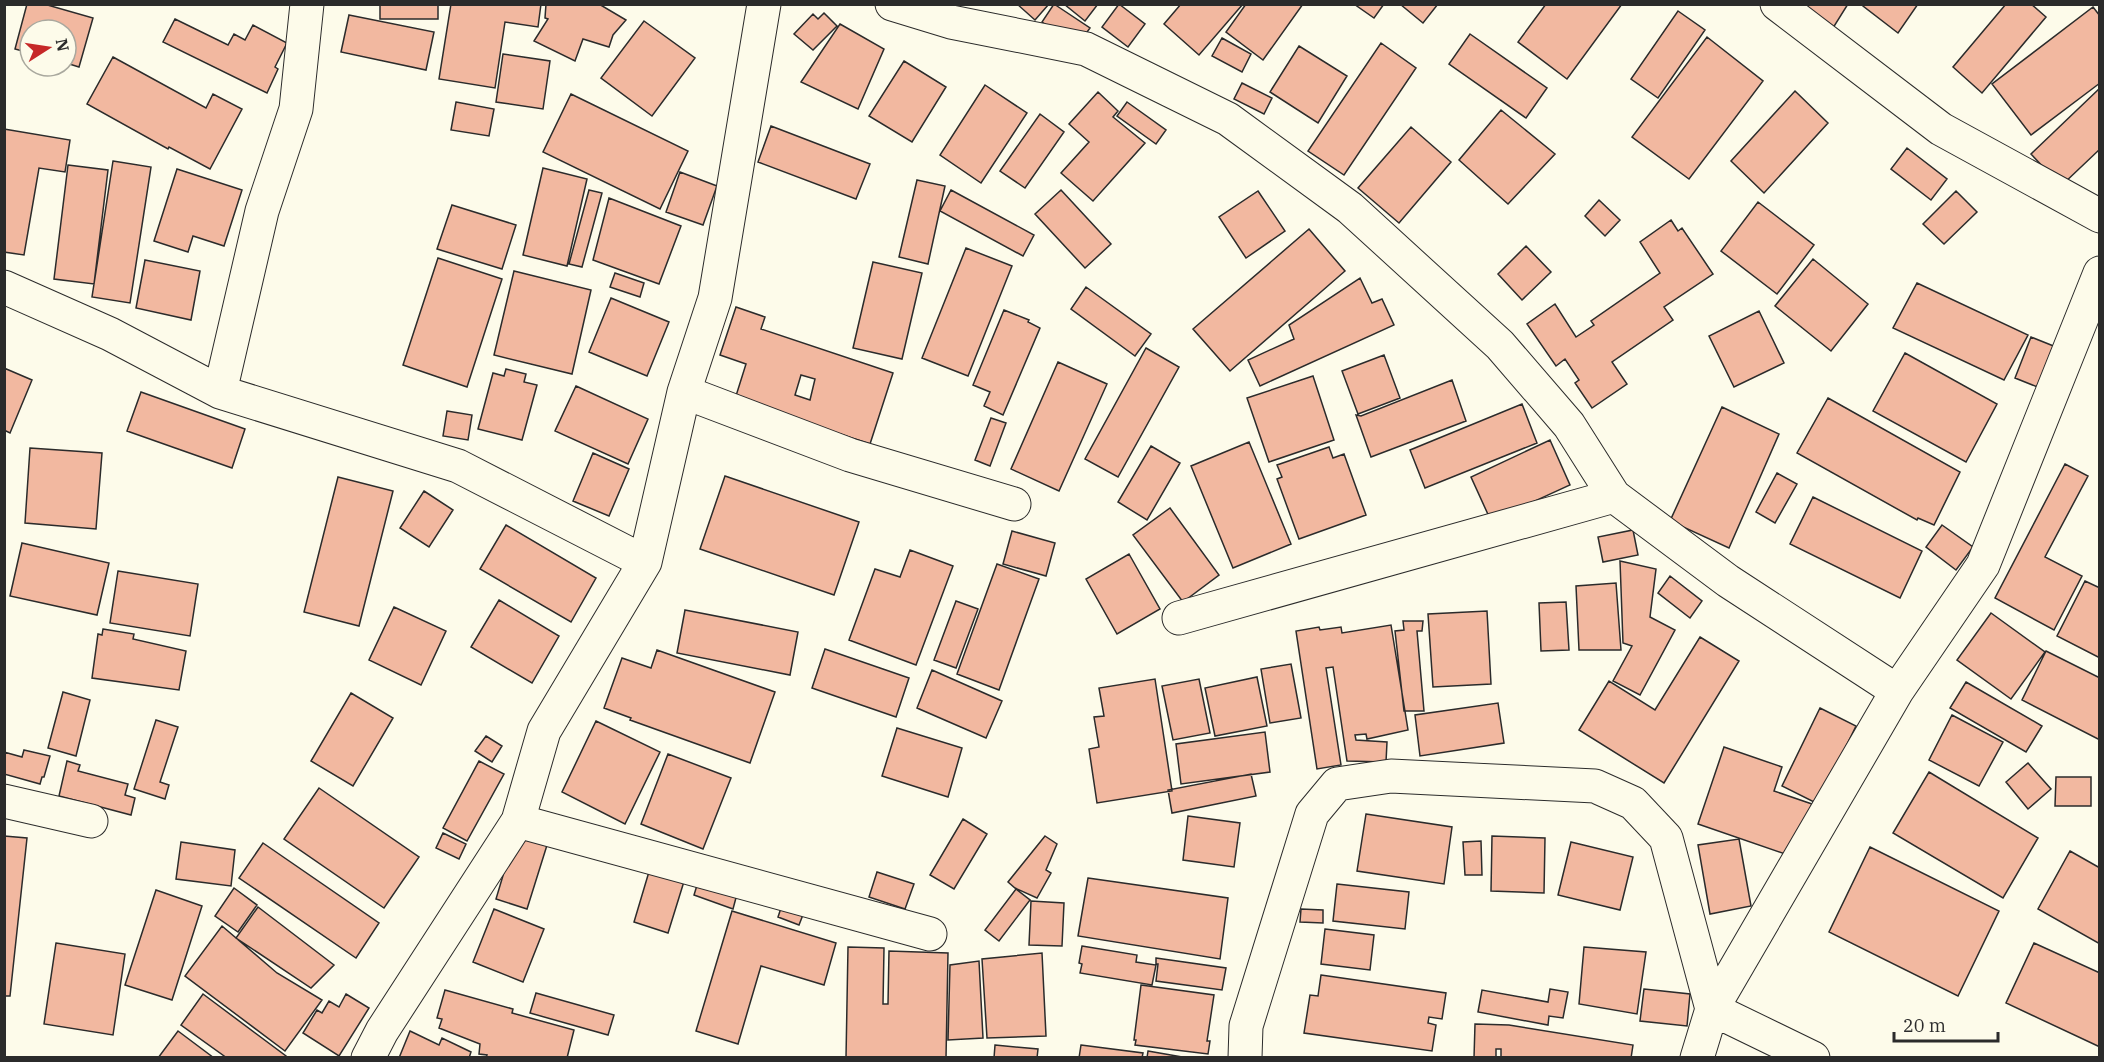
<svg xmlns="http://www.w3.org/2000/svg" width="2104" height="1062" font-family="'IBM Plex Serif',serif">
	<rect width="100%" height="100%" fill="#fdfbea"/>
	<!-- building -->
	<path fill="#f2b8a0" stroke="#2b2b2b" stroke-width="1.5" fill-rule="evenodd" d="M27,4h17l49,14 -14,49 -13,-4v-33h-36v23l-15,-4z
		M380,4h58v15h-58z
		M451,4h90l-3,23 -33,-5 -10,66 -56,-9z
		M546,4h53l27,16 -13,15 -4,12 -26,-8 -8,22 -41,-20 14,-22 -3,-1z
		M1017,4h32l-14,16z
		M1054,4l36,24 -13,18 -35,-24z
		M1064,4h34l-13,17z
		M1119,4l26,20 -17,23 -26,-20z
		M1181,4h62l-44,51 -35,-31z
		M1246,4h57l-40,56 -37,-28z
		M1354,4h30l-10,14z
		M1400,4h38l-15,19z
		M1546,4h76l-55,75 -49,-37z
		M1795,4h53l-15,24z
		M1864,4h54l-20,29 -35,-27z
		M2006,4h25l15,13 -64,76 -29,-26z
		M2093,7l7,9v67l-69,52 -39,-51z
		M1678,11l27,19 -47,68 -27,-19z
		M824,13l13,13 -24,24 -19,-16 19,-20 5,5z
		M349,15l85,17 -8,38 -85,-18z
		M175,19l53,26 6,-11 11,6 8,-15 34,18 -12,24 3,2 -11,24 -104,-51z
		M644,21l51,37 -43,58 -51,-38z
		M840,24l44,25 -26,60 -57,-27z
		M1470,34l77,54 -21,30 -77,-54z
		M1707,37l56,44 -74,98 -57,-42z
		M1222,38l29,16 -9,18 -30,-16z
		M1381,43l35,25 -72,107 -36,-24z
		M1299,46l48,30 -29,47 -48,-31z
		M503,54l47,7 -7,48 -47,-7z
		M113,57l93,51 7,-14 29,15 -32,60 -41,-22 -1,2 -81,-45z
		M904,61l42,26 -34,55 -43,-26z
		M1242,83l30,15 -8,16 -30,-15z
		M985,85l42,28 -46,70 -41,-28z
		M2100,88v61l-39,37 -30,-32z
		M1795,91l33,32 -64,70 -33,-32z
		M1098,92l20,19 -5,6 32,26 -52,58 -32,-28 28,-31 -20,-18z
		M571,94l117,57 -28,58 -117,-57z
		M456,102l38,7 -5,27 -38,-6z
		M1127,102l39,28 -10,14 -39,-28z
		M1501,110l54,44 -47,50 -49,-44z
		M1040,114l24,18 -39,56 -25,-17z
		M771,126l99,38 -14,35 -98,-37z
		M1411,127l40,35 -52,61 -41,-35z
		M4,129l66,11 -5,32 -26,-4 -15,87 -20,-3z
		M1907,148l40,31 -16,21 -40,-31z
		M113,161l38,6 -21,136 -38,-6z
		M68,165l40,5 -14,114 -40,-5z
		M543,168l44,11 -20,87 -44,-11z
		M177,169l65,21 -18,56 -31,-10 -5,16 -34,-11z
		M680,172l37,14 -14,39 -37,-13z
		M917,180l28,6 -17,78 -29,-7z
		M589,190l13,3 -20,74 -13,-3z
		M951,190l83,45 -11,21 -83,-45z
		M1061,190l50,54 -26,24 -50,-54z
		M1258,191l27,40 -39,27 -27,-41z
		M1956,191l21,21 -33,32 -21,-20z
		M609,198l72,28 -22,58 -66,-24z
		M1599,200l21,20 -15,16 -20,-20z
		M1758,202l56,43 -37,49 -56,-43z
		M452,205l64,20 -14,44 -65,-20z
		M1671,220l7,11 4,-3 31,46 -49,33 9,13 -61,42 15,22 -35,24 -17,-25 4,-3 -14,-21 -9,7 -29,-42 28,-20 21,33 18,-12 -3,-4 69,-48 -20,-31z
		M1309,229l36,42 -115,100 -37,-42z
		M1526,246l25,26 -29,28 -24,-26z
		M966,248l46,18 -44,110 -46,-18z
		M438,258l64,21 -35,108 -64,-22z
		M1813,259l55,45 -37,47 -56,-45z
		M145,260l55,11 -9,49 -55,-12z
		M873,262l49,11 -20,86 -49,-11z
		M514,271l77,19 -19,84 -78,-19z
		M615,273l29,10 -4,14 -30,-10z
		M1360,278l12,25 10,-4 12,26 -134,61 -12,-26 46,-21 -5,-14z
		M1917,283l111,52 -24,45 -111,-52z
		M1086,287l65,47 -16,22 -64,-47z
		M611,298l58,24 -22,54 -58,-24z
		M736,307l29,10 -4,12 132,44 -23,71 -135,-45 11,-35 -26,-9zM801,375l14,4 -5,21 -15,-5z
		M1004,310l25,10 -1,2 12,6 -37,87 -19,-9 6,-14 -17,-7z
		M1759,311l25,52 -50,24 -25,-51z
		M2031,337l25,10 -16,41 -25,-10z
		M1146,348l33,19 -61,110 -33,-18z
		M1905,353l92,51 -31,58 -93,-51z
		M1384,355l16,43 -42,16 -16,-43z
		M1058,362l49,22 -48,107 -48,-22z
		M4,368l28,12 -22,53 -6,-3z
		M506,369l20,5 -2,8 13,3 -15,55 -44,-11 15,-56 11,3z
		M1313,376l21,64 -65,22 -22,-64z
		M1452,380l14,41 -95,36 -15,-42 5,1z
		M576,386l72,33 -20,45 -73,-33z
		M141,392l104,37 -13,39 -105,-37z
		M1828,398l132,74 -26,53 -16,-7 -1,2 -120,-67z
		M1522,404l15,39 -112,45 -15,-38z
		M1722,407l57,27 -50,114 -59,-27z
		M447,411l25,4 -4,25 -25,-4z
		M991,418l15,5 -16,43 -15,-6z
		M1550,440l20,45 -79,36 -20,-44z
		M1249,442l42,102 -58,24 -42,-102z
		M1151,446l29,17 -33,57 -29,-18z
		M1329,447l4,11 11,-4 22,61 -67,24 -22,-60 5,-2 -5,-12z
		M30,448l72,5 -6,76 -71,-6z
		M593,453l36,16 -20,47 -36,-15z
		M2065,464l23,12 -43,81 37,19 -28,54 -59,-32z
		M1777,473l20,11 -22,39 -19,-11z
		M725,476l134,46 -25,73 -134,-46z
		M338,477l55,14 -34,135 -55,-14z
		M424,491l29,19 -24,37 -29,-19z
		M1813,497l109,54 -22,47 -110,-54z
		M1170,508l49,67 -36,27 -50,-67z
		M506,525l90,53 -25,44 -91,-53z
		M1942,525l31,22 -17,23 -30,-23z
		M1633,530l5,25 -35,7 -5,-25z
		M1012,531l43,12 -9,33 -43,-12z
		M22,543l87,20 -12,52 -87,-19z
		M910,550l43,16 -37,99 -67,-25 26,-71 25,8z
		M1129,554l31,55 -43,25 -31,-55z
		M1620,561l36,8 -6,48 25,13 -35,65 -27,-14 19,-35 -9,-3z
		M997,564l42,15 -40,111 -42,-16z
		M118,571l80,13 -8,52 -80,-13z
		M1670,576l32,25 -12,17 -32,-25z
		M2085,581l15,7v70l-43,-22z
		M1616,583l5,67h-42l-3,-64z
		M499,600l60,36 -27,47 -61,-36z
		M956,601l22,8 -22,59 -22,-8z
		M1566,602l3,48 -28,1 -2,-48z
		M394,607l52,24 -25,54 -52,-25z
		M685,610l113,22 -8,43 -113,-22z
		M1487,611l4,73 -58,3 -5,-73z
		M1991,613l54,39 -34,47 -54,-39z
		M1403,621h20l-1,10h-5l7,80h-20l-9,-80 9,-1z
		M1391,625l17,105 -41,9 -1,-5 -11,1 1,5 31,2 -1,20 -39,-1 -14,-94 -7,1 15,97 -24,4 -21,-138 23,-4 1,3 21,-3 1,6z
		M103,629l31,5 -1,5 53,12 -7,39 -87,-12 6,-44 4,1z
		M1700,637l39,24 -75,122 -85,-53 30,-49 46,29z
		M825,649l84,29 -13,39 -84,-29z
		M657,650l118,42 -25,71 -120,-43 1,-2 -27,-10 18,-50 29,10z
		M2046,651l54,27v62l-78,-40z
		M1291,664l10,54 -31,5 -9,-54z
		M932,670l70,31 -16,37 -69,-30z
		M1257,677l10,49 -52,10 -10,-48z
		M1155,679l17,112 -75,12 -8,-54 10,-2 -5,-30 10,-1 -5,-28z
		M1199,679l11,54 -37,7 -11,-54z
		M1966,682l76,44 -16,26 -76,-44z
		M63,692l27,8 -14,56 -28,-8z
		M351,693l42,25 -40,68 -42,-25z
		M1498,703l6,40 -84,13 -5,-41z
		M1820,708l36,18 -38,78 -36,-18z
		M1952,715l51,27 -24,44 -50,-26z
		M156,720l22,7 -18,55 9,3 -4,14 -31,-10z
		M596,721l64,31 -35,72 -63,-32z
		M897,728l65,20 -14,49 -66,-21z
		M1265,732l5,40 -89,12 -5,-40z
		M486,736l16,10 -10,16 -17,-11z
		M1724,747l58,20 -8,24 38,13 -18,53 -96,-33z
		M24,750l26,6 -6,21h-2l-2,7 -36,-10v-22l18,5z
		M668,754l63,24 -28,71 -62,-25z
		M67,761l13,4 -2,6 50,13 -3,11 10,3 -4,17 -72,-19z
		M479,761l25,13 -37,67 -24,-13z
		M2028,763l23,26 -23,20 -22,-27z
		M1929,772l109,66 -35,60 -110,-65z
		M1251,774l5,22 -84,17 -4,-23z
		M2056,777h35v29h-36z
		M319,788l100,69 -35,51 -100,-69z
		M1366,814l86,13 -8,57 -87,-13z
		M1188,816l52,7 -6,44 -51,-7z
		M963,819l24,15 -33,55 -24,-14z
		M516,832l32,10 -21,67 -31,-10z
		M443,833l23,11 -7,15 -23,-11z
		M4,836l23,2 -17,158h-6z
		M1045,836l12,8 -11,26 5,3 -14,25 -22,-10 -7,-6z
		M1492,836l53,2 -1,55 -53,-2z
		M1739,839l12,67 -41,8 -12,-69z
		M1481,841l1,34h-17l-2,-33z
		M181,842l54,8 -4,36 -55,-7z
		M1571,842l62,15 -13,53 -62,-15z
		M263,843l116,80 -23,35 -117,-80z
		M1870,847l129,64 -41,85 -129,-64z
		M2070,851l30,17v76l-62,-35z
		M651,865l35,10 -18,58 -34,-11z
		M877,872l37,12 -9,25 -36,-12z
		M1088,878l140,20 -8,61 -142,-23z
		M698,882l39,12 -4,15 -39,-14z
		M1337,884l72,8 -4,37 -72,-8z
		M234,888l23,17 -19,27 -23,-16z
		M1016,889l14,11 -31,41 -14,-11z
		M156,890l46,16 -30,94 -47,-15z
		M784,899l22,8 -7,18 -21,-8z
		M1031,901l33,2 -2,43 -33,-1z
		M258,907l76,58 -23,23 -75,-50z
		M494,909l50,20 -21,53 -50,-20z
		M1301,909l22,1v13l-23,-1z
		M732,911l104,32 -12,42 -63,-19 -23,78 -42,-13z
		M222,926l55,47 45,27 -37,51 -100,-75z
		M1325,929l49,6 -4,35 -49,-6z
		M56,943l69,11 -12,81 -69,-11z
		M2034,943l66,30v74l-94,-44z
		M1082,946l55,9 -1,7 20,3 -4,20 -72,-12 2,-9 -3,-1z
		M848,947l36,1 -1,56h5l1,-53 59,2 -2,105h-100z
		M1584,947l62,5 -9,62 -58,-10z
		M1042,953l4,83 -59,2 -5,-79z
		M1156,958l70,10 -4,22 -66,-9 2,-17h-2z
		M979,961l4,77 -35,2 2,-75z
		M1321,975l125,18 -4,26 -13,-2 -1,6 8,2 -4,26 -128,-18 6,-38 8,1z
		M1141,985l73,10 -7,46h3l-2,13 -73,-9 1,-5h-2z
		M1550,989l18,3 -5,26 -14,-2 -1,9 -70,-13 4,-22 66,12z
		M1644,989l46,5 -3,32 -47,-5z
		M445,990l68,19 -1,4 62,17 -7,28h-81l1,-3 -8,-1 1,-10 -41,-16 3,-9 -5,-1z
		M536,993l78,22 -6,20 -78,-22z
		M203,994l83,62 -1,2h-58l-46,-33z
		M346,994l23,14 -30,48 -36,-23 14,-23 5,3 7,-12 10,6z
		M1475,1024l34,1 124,20 -2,13h-130v-9h-5v9h-22z
		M178,1031l36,27h-56z
		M410,1031l29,14 3,-7 29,14 -2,6h-70z
		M995,1045l43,4 -1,9h-43z
		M1081,1045l62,8 -1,5h-63z
		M1148,1051l40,7h-41z"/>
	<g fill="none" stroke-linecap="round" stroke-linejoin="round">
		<!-- minor casing -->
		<g stroke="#2b2b2b" stroke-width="35">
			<path id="minor" d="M892,4l59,18 135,27 142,70 122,89 150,137 69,80 45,71 114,85 169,110
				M1777,4l164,125 159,87
				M4,287l106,47 110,58 238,74 187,96
				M220,392l42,-181 34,-102 11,-105
				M684,392l166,63 164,49
				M1179,618l435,-122
				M4,801l87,20
				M518,821l412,113
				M368,1058l14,-27 136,-210 26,-90 101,-169 39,-170 31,-94 49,-294
				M1245,1058l1,-32 66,-212 25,-30 54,-8 204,10 38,17 33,35 46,171 101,49
				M1697,1058l15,-49 185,-318 86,-126 117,-292"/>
		</g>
		<!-- minor -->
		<use href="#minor" stroke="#fdfbea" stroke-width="33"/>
	</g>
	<!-- border -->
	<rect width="2104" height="1062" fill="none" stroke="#2b2b2b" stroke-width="12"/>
	<!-- north arrow -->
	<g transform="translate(48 48) rotate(78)"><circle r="28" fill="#fdfbea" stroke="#a9a89e" stroke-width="1.5"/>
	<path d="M0-4.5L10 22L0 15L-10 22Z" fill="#c62828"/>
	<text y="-9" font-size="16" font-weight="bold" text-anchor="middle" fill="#2b2b2b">N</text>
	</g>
	<!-- scale -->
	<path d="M1894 1032v9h104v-9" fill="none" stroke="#2b2b2b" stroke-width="3"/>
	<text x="1903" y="1032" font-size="18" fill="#2b2b2b" stroke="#fdfbea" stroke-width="4.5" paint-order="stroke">20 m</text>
</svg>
